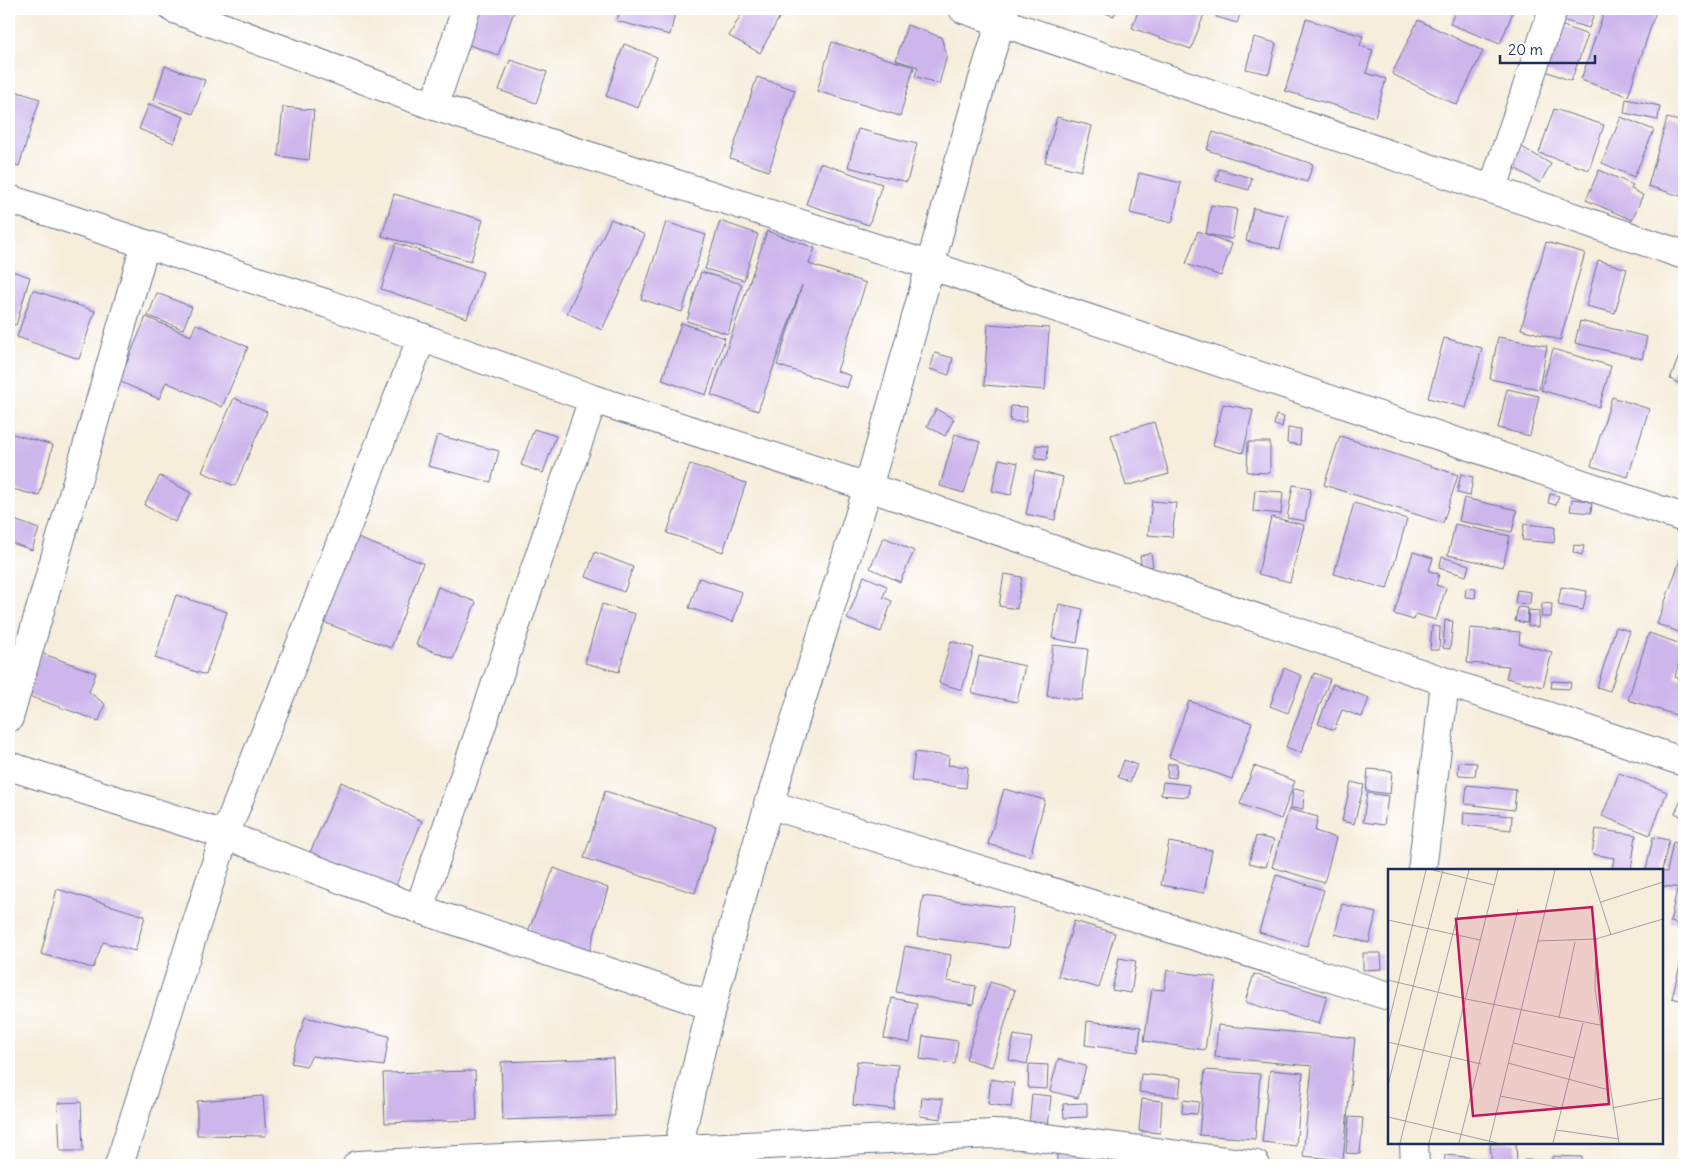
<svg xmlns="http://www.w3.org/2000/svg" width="1693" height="1174" font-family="Delius,sans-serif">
	<rect width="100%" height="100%" fill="#fff"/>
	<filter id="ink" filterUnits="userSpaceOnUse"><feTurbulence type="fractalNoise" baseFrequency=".02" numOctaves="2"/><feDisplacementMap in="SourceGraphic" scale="10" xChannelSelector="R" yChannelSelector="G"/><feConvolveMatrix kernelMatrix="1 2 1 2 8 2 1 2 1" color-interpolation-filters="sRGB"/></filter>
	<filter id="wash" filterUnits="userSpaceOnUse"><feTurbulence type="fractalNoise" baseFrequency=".0096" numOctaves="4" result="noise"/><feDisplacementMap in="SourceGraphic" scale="20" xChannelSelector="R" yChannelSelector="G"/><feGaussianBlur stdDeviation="1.12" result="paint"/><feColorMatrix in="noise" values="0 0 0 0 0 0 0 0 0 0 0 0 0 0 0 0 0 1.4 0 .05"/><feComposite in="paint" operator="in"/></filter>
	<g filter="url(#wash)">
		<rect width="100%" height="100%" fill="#f6eddb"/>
		<g id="blocks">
			<!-- building -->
			<path fill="#cdb6ec" d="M473,9h42l-17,46 -37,-13z
				M620,9h56l-6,26 -53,-14z
				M744,9h23l13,7 -20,37 -31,-17z
				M1092,9h24l-2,7z
				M1139,9h67l-15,40 -59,-21z
				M1219,9h23l-5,14 -21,-6z
				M1456,9h58l-14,35 -50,-20z
				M1558,9h38l-7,19 -34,-10z
				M1605,9h44l7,2 -28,85 -47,-16z
				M1306,19l57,17 -3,10 13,4 -7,23 20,6 -11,38 -90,-26z
				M1418,20l65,31 -26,54 -65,-31z
				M1555,23l33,12 -17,46 -33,-13z
				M907,25l34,12 6,19 -8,28 -24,-8 3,-9 -22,-7z
				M1254,37l22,6 -7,31 -23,-5z
				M832,42l82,25 -14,49 -83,-25z
				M624,44l33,13 -19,51 -32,-12z
				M510,60l37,12 -11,31 -37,-13z
				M165,66l40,14 -12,34 -39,-14z
				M757,77l38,13 -26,81 -39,-13z
				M9,89l31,10 -21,67 -10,-3z
				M1626,99l34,7 -2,14 -34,-7z
				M149,104l35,13 -10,26 -35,-14z
				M283,107l31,3 -5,50 -31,-4z
				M1554,109l50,16 -15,45 -50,-17z
				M1057,117l35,9 -11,45 -36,-9z
				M1621,117l33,13 -20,47 -32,-14z
				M1667,118l17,4v75l-36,-11z
				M858,129l59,15 -10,38 -59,-15z
				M1213,132l100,32 -6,18 -100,-32z
				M1522,147l29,17 -11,19 -29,-17z
				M820,163l62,21 -13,41 -63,-21z
				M1219,169l33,9 -3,12 -33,-9z
				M1599,170l34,15 -2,4 12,6 -11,25 -46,-20z
				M1139,173l42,10 -9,40 -42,-10z
				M394,194l89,26 -12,41 -89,-25z
				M1211,205l26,4 -5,30 -26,-5z
				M1253,208l35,8 -8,33 -34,-8z
				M611,219l34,16 -43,95 -35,-17z
				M720,221l38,13 -14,46 -39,-11z
				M666,222l40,13 -24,77 -41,-13z
				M767,231l48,17 -6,16 57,19 -29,88 14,5 -4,12 -70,-23 25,-80 -44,126 -47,-16z
				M1198,231l34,13 -11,32 -35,-12z
				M1546,242l39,11 -25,87 -39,-11z
				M396,243l87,29 -16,46 -86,-29z
				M1598,260l29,9 -12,44 -29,-7z
				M9,270l21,7 -14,48 -7,-2z
				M701,272l41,12 -14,50 -41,-13z
				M33,290l62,21 -16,48 -62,-22z
				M157,293l35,14 -9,22 -35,-13z
				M146,317l45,19 5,-12 52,23 -26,60 -56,-25 -7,17 -40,-18z
				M1580,321l67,16 -5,22 -67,-16z
				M681,323l44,15 -19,57 -44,-15z
				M988,324l61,4 -4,62 -61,-5z
				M1498,337l49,9 -8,43 -49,-10z
				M1444,338l38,10 -16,60 -38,-10z
				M1684,344v42l-14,-7z
				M1553,349l58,17 -12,41 -58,-17z
				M935,353l18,5 -4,17 -19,-6z
				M1507,389l32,7 -9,40 -32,-8z
				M1612,397l37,12 -21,68 -37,-11z
				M234,398l33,14 -32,74 -33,-14z
				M1223,404l30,6 -10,43 -30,-8z
				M1011,406l16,1 -1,15 -16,-1z
				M936,409l18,10 -9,17 -18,-10z
				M1276,415l8,2 -2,10 -8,-2z
				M1154,422l15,52 -43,12 -15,-51z
				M1288,428l13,1 -1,16 -13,-2z
				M534,429l22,7 -13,37 -22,-8z
				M9,433l44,12 -14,51 -30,-8z
				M955,434l25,8 -16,51 -24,-7z
				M437,435l62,16 -8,31 -63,-16z
				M1340,436l118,39 -15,48 -119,-38z
				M1248,442h22v31l-23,-1z
				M1036,445l12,1 -1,14 -12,-1z
				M999,459l19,4 -7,32 -19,-4z
				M690,464l56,19 -23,69 -56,-19z
				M1035,471l28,6 -8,43 -29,-6z
				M1461,474l12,3 -3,19 -13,-3z
				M160,476l31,17 -16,29 -31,-17z
				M1293,485l18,3 -6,33 -18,-3z
				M1255,490l28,2 -2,22 -28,-3z
				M1550,494l9,2 -3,9 -8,-2z
				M1464,498l53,12 -5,22 -53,-11z
				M1572,499l20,2 -1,12 -21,-2z
				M1152,501l24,2 -4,34 -24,-2z
				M1354,503l53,16 -20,70 -53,-15z
				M1271,517l33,8 -14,57 -32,-8z
				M9,518l30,11 -7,21 -23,-8z
				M1455,524l55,12 -7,31 -55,-12z
				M1524,524l31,3 -1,16 -32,-3z
				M350,535l73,28 -32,85 -73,-28z
				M884,537l30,14 -14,31 -30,-14z
				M1574,545l10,1 -2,9 -9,-3z
				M595,552l38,15 -9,25 -38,-15z
				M1413,552l20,6 -4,13 10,3 -3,11 10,3 -10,32 -20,-6 -2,6 -20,-6z
				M1151,553l2,13 -11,2 -2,-12z
				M1442,557l27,8 -3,11 -27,-8z
				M1681,557l3,1v76l-27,-10z
				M1004,574l18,3 -5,32 -18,-3z
				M864,576l23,10 -4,11 9,4 -11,31 -34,-13z
				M699,578l43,14 -9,30 -44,-14z
				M438,587l38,15 -23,57 -37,-14z
				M1561,587l26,4 -4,19 -25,-5z
				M1466,588l10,1 -1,9 -10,-1z
				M1517,590l14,2 -1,12 -15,-1z
				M176,595l51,17 -21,63 -51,-17z
				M1542,603l10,1 -1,13h-10z
				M602,604l33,10 -16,58 -34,-9z
				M1059,604l24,5 -6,34 -25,-5z
				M1518,607l10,1 -1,15 -12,-2z
				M1529,610l10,1 -1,16 -10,-1z
				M1445,620l8,1 -3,28 -7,-1z
				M1432,626l8,1 -1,23h-9z
				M1616,627l14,4 -20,60 -13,-4z
				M1470,628l50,4 -1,12 33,8 -9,35 -37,-9 3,-12 -42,-3z
				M1649,633l35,12 -9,32 9,3v8l-8,27 -48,-15z
				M951,641l23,7 -12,42 -23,-7z
				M1053,645l35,4 -6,51 -35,-4z
				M41,653l55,20 -7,19 16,12 -6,17 -73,-26z
				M979,656l46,10 -8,36 -45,-9z
				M1284,668l18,8 -14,37 -18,-7z
				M1314,673l16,6 -29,74 -15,-6z
				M1552,681l19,1 -1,7 -19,-1z
				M1333,684l36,14 -7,19 -20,-7 -8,20 -16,-6z
				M1189,701l63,22 -20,56 -63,-22z
				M915,752l34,4 -1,9 20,2 -2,21 -55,-7z
				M1124,760l13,5 -7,17 -12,-5z
				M1459,762l18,1 -2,13 -17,-1z
				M1168,764h9l-1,14 -9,-1z
				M1254,766l41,15 -14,38 -41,-15z
				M1368,769l24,2 -2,23 -24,-3z
				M1619,773l48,19 -17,43 -48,-19z
				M341,782l81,39 -28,69 -86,-33z
				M1163,782l26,3 -1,12 -27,-2z
				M1351,782l13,3 -10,39 -12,-3z
				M1467,785l49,5 -2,20 -49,-6z
				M1004,789l41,11 -15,56 -42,-12z
				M1293,789l11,1 -1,19 -12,-1z
				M605,791l111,35 -21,67 -111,-35z
				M1367,793l21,3 -4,29 -21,-3z
				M1681,800l3,2 -2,15 -7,-4z
				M1289,809l29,8 -3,14 21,7 -12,45 -52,-16z
				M1464,812l48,4 -1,14 -48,-5z
				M1596,829l40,6 -5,35h-19l2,-12 -22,-4z
				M1256,836l18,4 -8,27 -17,-4z
				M1653,837l16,3 -7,30h-16z
				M1169,842l43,8 -8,43 -43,-8z
				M1673,842l11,3 -1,43 -21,-2v-15l5,1z
				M554,868l54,20 -20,68 -61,-22z
				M1276,875l48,15 -17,56 -48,-14z
				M57,889l88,27 -10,35 -32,-9 -10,26 -52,-14z
				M1677,889l7,2v34l-14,-3z
				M923,896l90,12 -5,40 -91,-12z
				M1342,904l34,9 -7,30 -34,-9z
				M1074,921l41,12 -16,55 -41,-12z
				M905,946l46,9 -4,26 29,5 -3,19 -77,-13z
				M1363,953h18l1,16 -19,1z
				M1119,958l17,3 -5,32 -19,-3z
				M1680,965l4,1v35l-12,-3z
				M1167,970l49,7 -11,73 -61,-9 8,-52 12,1z
				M1254,974l73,22 -8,28 -74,-22z
				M990,982l25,8 -23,77 -26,-8z
				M892,998l25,5 -7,40 -26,-5z
				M305,1017l84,19 -5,30 -72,-10 -6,10 -15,-3z
				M1087,1021l54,6 -3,25 -53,-7z
				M1218,1025l137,13 -12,122 -40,-4 9,-90 -97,-9z
				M1014,1035l18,3 -5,26 -18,-4z
				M923,1036l35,5 -3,23 -35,-5z
				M613,1058l2,58 -112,4 -2,-58z
				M1058,1059l28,7 -8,32 -28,-7z
				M857,1061l41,4 -4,44 -41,-4z
				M1029,1064l19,1 -1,24 -19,-1z
				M1205,1070l55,4 -5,65 -56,-4z
				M1270,1070l33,3 -7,73 -34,-4z
				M475,1071l2,49 -92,3 -2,-50z
				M1141,1074l40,4 -2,19 -40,-5z
				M991,1079l23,4 -3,24 -23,-3z
				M1032,1094l19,2 -3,31 -19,-2z
				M263,1096l3,40 -69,-1v-34z
				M922,1097l21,2 -2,20 -21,-3z
				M1142,1099l20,2 -2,32 -21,-2z
				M1183,1100l16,2 -2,12 -15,-1z
				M81,1102l2,49h-23l-2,-48z
				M1087,1103v14l-23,1 -1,-14z
				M1349,1117l14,1 -3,36 -14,-1z
				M1684,1129v27h-1l-5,-25z
				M1516,1143l1,22h-25l-2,-21z
				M1057,1151h21l1,11 -22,-1z
				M1445,1155l44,4 -1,6h-44z
				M1552,1156l30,1v8h-30z
				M1524,1160h21v5h-21z"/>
		</g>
	</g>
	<g filter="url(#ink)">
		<use href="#blocks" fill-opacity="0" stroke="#68728a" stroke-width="1"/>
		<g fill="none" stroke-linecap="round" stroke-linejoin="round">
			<!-- street casing -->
			<g stroke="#68728a" stroke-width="30">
				<path id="street" d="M174,9l260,97 495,159 755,253
					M963,9l721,246
					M434,106l32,-97
					M1493,188l60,-179
					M9,199l319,105 265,95 275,88 816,275
					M9,718l136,-473
					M9,766l216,69 194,74 293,97
					M768,804l621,192
					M1422,870l23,-186
					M419,909l174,-510
					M1414,1143l1,22
					M678,1150c47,-225 122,-441 189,-660 48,-159 86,-322 138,-481
					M119,1165l106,-330 197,-498
					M357,1165l636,-31 29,1 234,30"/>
			</g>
			<!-- street -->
			<use href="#street" stroke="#fff" stroke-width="28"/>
		</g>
	</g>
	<!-- overview -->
	<g transform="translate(1388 869)">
		<rect width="275" height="275" fill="#f6eddb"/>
		<path fill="none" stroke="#9ea1a9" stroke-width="1" d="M45,1l61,15M202,1l21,65M213,33l62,-20M0,51l92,20M208,70l-1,50 24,154M150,72l58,-2 67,-20M0,111l78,19 134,26M171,149l16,-76M0,156l38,-155M0,173l93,22M126,174l60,15M120,194l101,27M0,216l55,-215M112,227l62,12M224,239l51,-10M0,248l109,26M168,261l63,9M12,274l69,-273M41,274l69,-273M71,274l59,-234M101,274l66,-273M165,274l30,-120"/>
		<path fill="#c2185b" fill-opacity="0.15" stroke="#c2185b" stroke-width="2.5" d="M204,38l17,197 -136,12 -17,-197z"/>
		<rect width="275" height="275" fill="none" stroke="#1b2f5e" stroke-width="2.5"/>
	</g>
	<!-- margin -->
	<rect width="1693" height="1174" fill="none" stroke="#fff" stroke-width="30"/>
	<!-- scale -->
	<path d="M1500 55v8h95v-8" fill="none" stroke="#1b2f5e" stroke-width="2.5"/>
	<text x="1508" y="55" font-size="15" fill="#1b2f5e" stroke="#ffffff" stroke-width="4" paint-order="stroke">20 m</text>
</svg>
